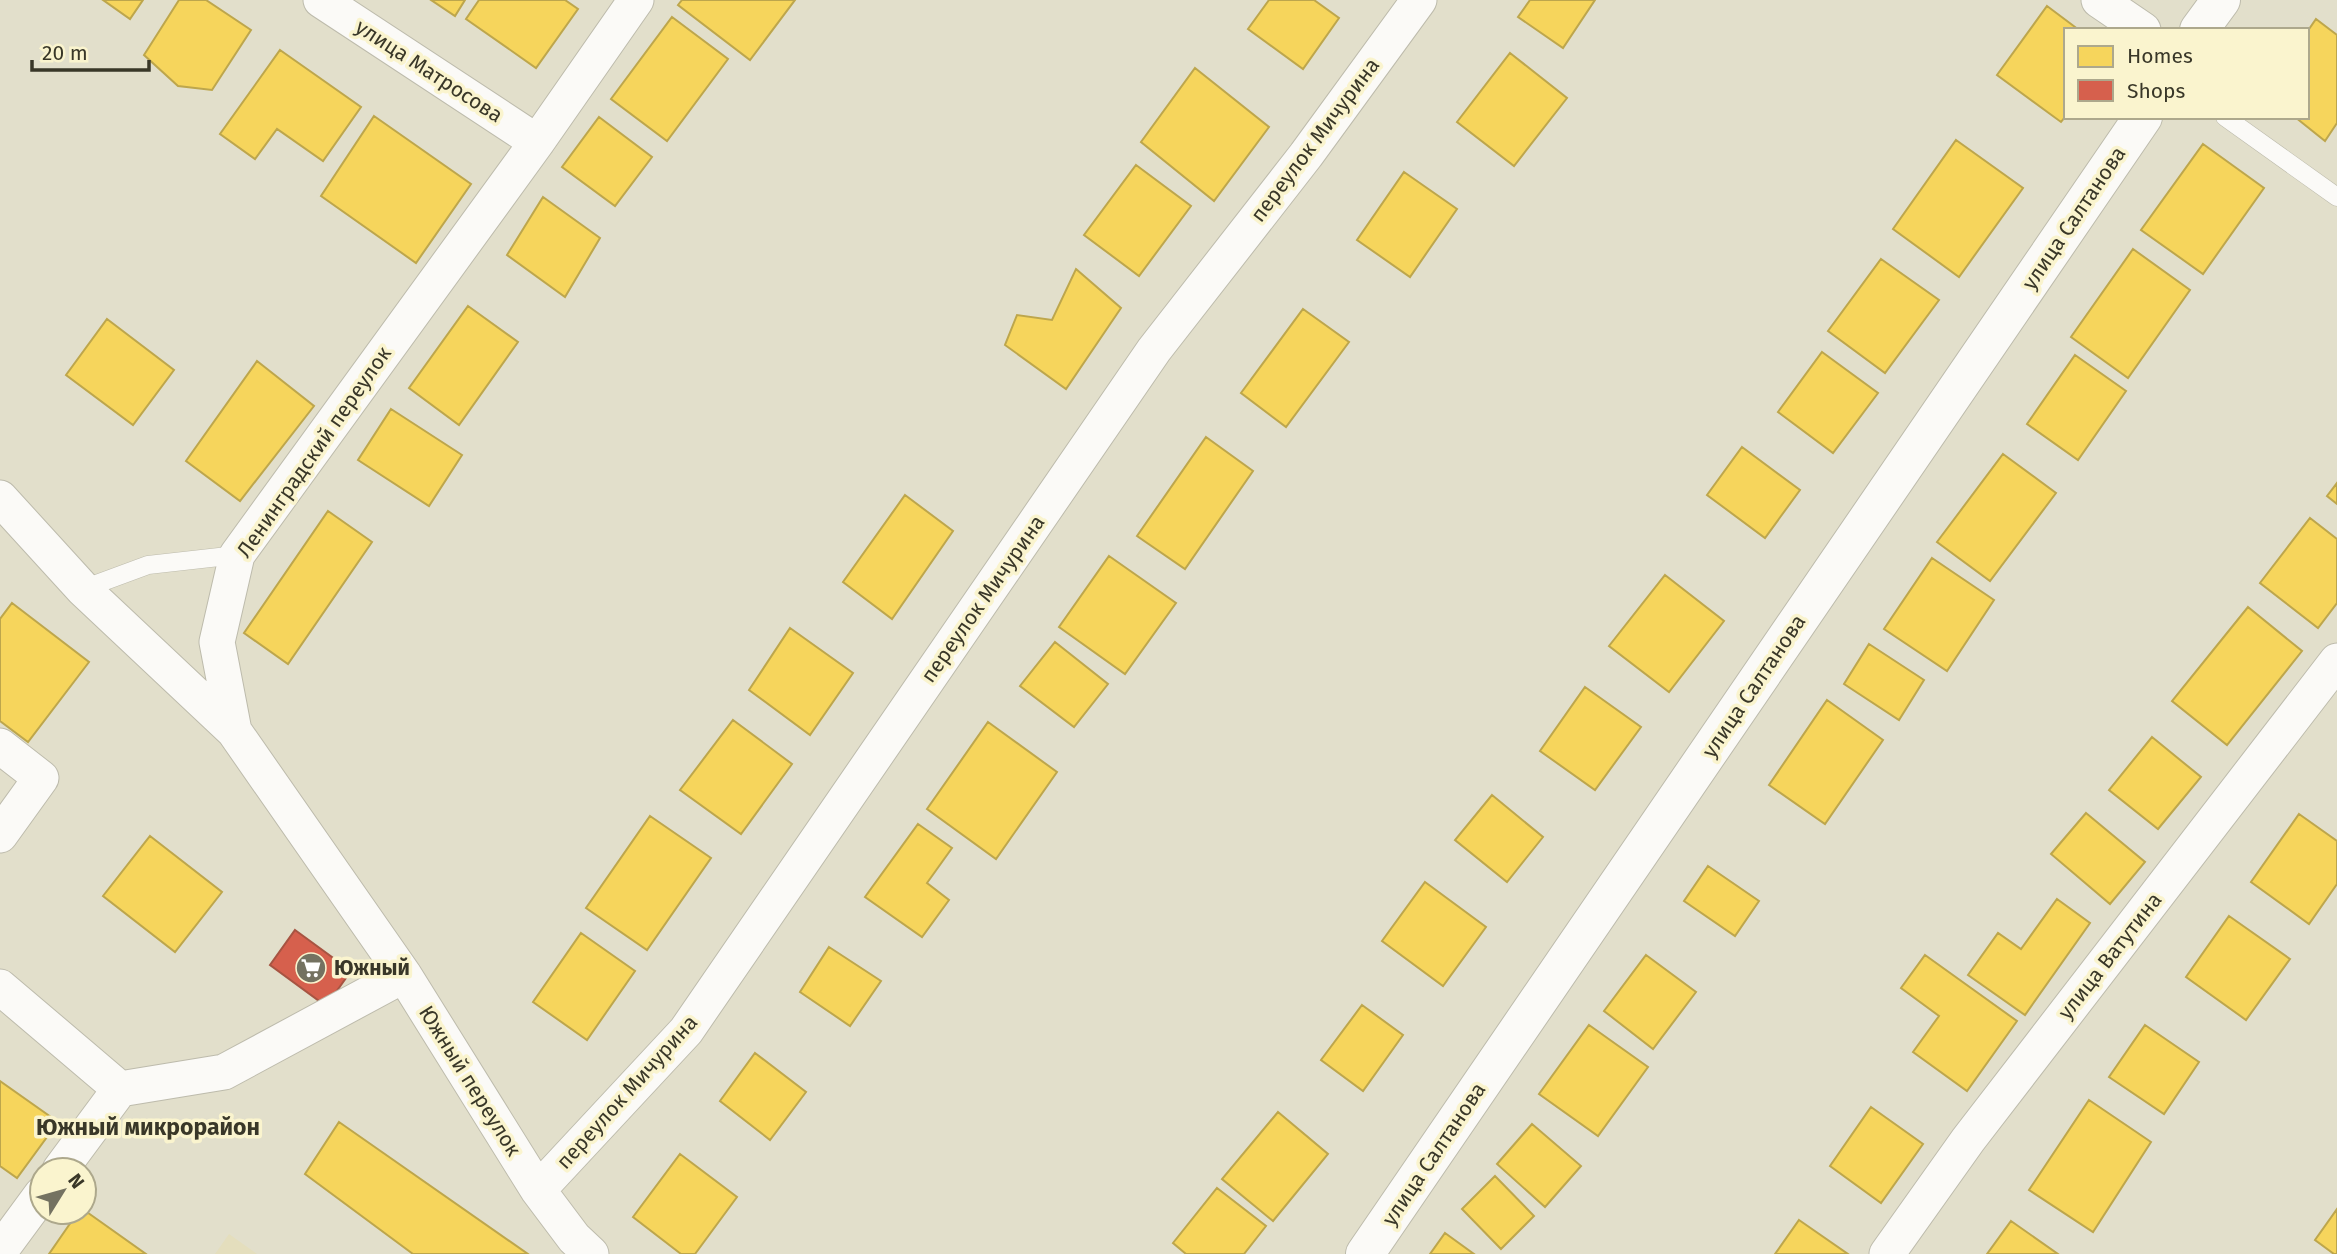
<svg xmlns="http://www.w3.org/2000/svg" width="2337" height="1254" font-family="'Fira Sans',sans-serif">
	<rect width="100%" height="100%" fill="#e2dfcb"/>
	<!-- built -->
	<path fill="#e4debd" d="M229,1234l28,20h-42z"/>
	<!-- homes -->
	<path fill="#f6d55c" stroke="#bda64c" stroke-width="2" d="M103,0h40l-13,19z
		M179,0h27l45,30 -39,60 -34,-4 -34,-31z
		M431,0h34l-10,16z
		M479,0h86l13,9 -42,59 -70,-49z
		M682,0h113l-45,60 -72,-55z
		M1269,0h45l25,18 -36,51 -55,-40z
		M1530,0h65l-32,48 -45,-31z
		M2047,6l32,24h-13v86l-5,6 -64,-47z
		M672,17l56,42 -61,82 -56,-42z
		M2316,19l21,16v88l-12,18 -30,-24h12v-85z
		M280,50l81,57 -38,54 -46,-32 -22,30 -35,-25z
		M1510,53l57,45 -53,68 -57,-44z
		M1195,68l74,59 -55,74 -73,-59z
		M374,116l97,68 -55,79 -95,-67z
		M599,117l53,40 -37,49 -53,-39z
		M1956,140l67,48 -64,89 -66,-48z
		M2203,144l61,44 -61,86 -62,-44z
		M1136,165l55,41 -52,70 -55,-41z
		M1404,172l53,37 -47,68 -53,-37z
		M543,197l57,41 -35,59 -58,-42z
		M2133,249l57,41 -62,88 -57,-41z
		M1881,259l58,41 -54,73 -57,-42z
		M1076,269l45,39 -55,81 -61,-44 12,-30 35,5z
		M468,306l50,36 -59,83 -50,-37z
		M1303,309l46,33 -63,85 -45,-34z
		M107,319l67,51 -41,55 -67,-50z
		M1822,352l56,41 -45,60 -55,-41z
		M2075,355l51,36 -48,69 -51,-36z
		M257,361l57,45 -74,95 -54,-40z
		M391,409l71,46 -33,51 -71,-46z
		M1206,437l47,34 -68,98 -48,-33z
		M1742,447l58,43 -35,48 -58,-43z
		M2003,454l53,39 -66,88 -53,-39z
		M2337,483v21l-10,-8z
		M905,495l48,36 -61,88 -49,-37z
		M328,511l44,31 -84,122 -44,-31z
		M2310,518l27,21v64l-19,25 -58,-45z
		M1109,556l67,47 -51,71 -66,-47z
		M1932,558l62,42 -47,71 -63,-42z
		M1665,575l59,46 -55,71 -60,-46z
		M12,603l77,59 -61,80 -28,-21v-102z
		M2248,607l54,44 -75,94 -55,-44z
		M790,628l63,45 -43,62 -61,-45z
		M1055,642l53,42 -34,43 -54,-41z
		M1869,644l55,36 -25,40 -55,-36z
		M1585,687l56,40 -46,63 -55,-39z
		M1827,700l56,40 -58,84 -56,-39z
		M733,720l59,44 -51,70 -61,-44z
		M988,722l69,50 -61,87 -69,-50z
		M2152,737l49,40 -43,52 -49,-39z
		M1492,795l51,42 -36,45 -52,-42z
		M2086,813l59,49 -35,42 -59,-50z
		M2299,814l38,27v43l-28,40 -58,-42z
		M650,816l61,42 -64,92 -61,-42z
		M918,824l34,24 -25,35 22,17 -27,37 -57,-40z
		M150,836l72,56 -47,60 -72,-56z
		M1708,866l51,35 -24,35 -51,-35z
		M1425,882l61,45 -43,59 -61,-45z
		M2057,899l33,24 -65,92 -57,-40 30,-42 23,16z
		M2229,916l61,43 -44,61 -60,-43z
		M581,933l54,38 -48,69 -54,-38z
		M829,947l52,34 -31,45 -50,-34z
		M1646,955l50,37 -43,57 -49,-38z
		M1925,955l92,66 -50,70 -54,-39 26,-36 -38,-28z
		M1362,1005l41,30 -40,56 -42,-31z
		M1589,1025l59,42 -50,69 -59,-42z
		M2145,1025l54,37 -35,52 -55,-37z
		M755,1053l51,39 -36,48 -50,-39z
		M0,1081l58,41 -41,56 -17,-12z
		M2089,1100l62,42 -58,90 -64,-42z
		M1871,1107l52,37 -42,59 -51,-37z
		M1278,1112l50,42 -55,67 -51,-42z
		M339,1122l189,132h-115l-108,-80z
		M1532,1124l49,42 -36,41 -48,-43z
		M680,1154l57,43 -42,57h-14l-48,-37z
		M1495,1176l39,40 -33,33 -39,-40z
		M1217,1188l49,38 -22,28h-58l-13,-11z
		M2337,1209v45h-3l-19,-14z
		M84,1210l62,44h-97l29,-42z
		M1799,1220l49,34h-73z
		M2011,1221l47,33h-71z
		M1445,1233l29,21h-44z"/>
	<!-- shops -->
	<path fill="#d6604d" stroke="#a75442" stroke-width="2" d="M295,930l56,41 -25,35 -56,-41z"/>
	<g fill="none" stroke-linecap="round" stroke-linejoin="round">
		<!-- service casing -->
		<g stroke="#bdbbac" stroke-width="19">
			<path id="service" d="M2225,117l112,80
				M83,589l65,-24 89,-10"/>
		</g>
		<!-- minor casing -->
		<g stroke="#bdbbac" stroke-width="37">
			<path id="minor" d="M321,0l216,142
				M2099,0l44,30
				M0,498l83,91 151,142 170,244 134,215 36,48 17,16
				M234,731l-17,-89 20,-87 300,-413 99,-142
				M0,746l41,32 -41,57
				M0,987l120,102
				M60,1170l60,-81 104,-17 180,-97
				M538,1190l148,-159 468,-681 152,-195 113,-155
				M0,1251l42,-57
				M1887,1254l81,-114 369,-479"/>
		</g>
		<!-- secondary casing -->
		<g stroke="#bdbbac" stroke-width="40">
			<path id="secondary" d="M2199,30l22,-30
				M1365,1254l778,-1137"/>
		</g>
		<!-- service -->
		<use href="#service" stroke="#fbfaf7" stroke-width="18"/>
		<!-- minor -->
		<use href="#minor" stroke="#fbfaf7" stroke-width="35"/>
		<!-- secondary -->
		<use href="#secondary" stroke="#fbfaf7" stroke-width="38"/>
	</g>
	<!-- icons -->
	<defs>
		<g id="supermarket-disc" transform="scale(1.575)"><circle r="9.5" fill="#747261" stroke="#faf4ce"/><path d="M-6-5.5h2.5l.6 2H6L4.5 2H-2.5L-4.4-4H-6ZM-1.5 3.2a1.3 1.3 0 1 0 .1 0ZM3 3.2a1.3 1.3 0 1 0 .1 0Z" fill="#fff"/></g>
	</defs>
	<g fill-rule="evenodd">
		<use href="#supermarket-disc" x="311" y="968"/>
	</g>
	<g text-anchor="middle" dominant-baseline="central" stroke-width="7" stroke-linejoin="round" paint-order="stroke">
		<!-- street labels -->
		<g font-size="21" fill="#393728" stroke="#faf4ce">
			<text transform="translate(429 71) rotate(33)">улица Матросова</text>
			<text transform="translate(1315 140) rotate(-53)">переулок Мичурина</text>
			<text transform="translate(2074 218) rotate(-56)">улица Салтанова</text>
			<text transform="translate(314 452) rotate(-55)">Ленинградский переулок</text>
			<text transform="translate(983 599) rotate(-55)">переулок Мичурина</text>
			<text transform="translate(1754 686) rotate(-56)">улица Салтанова</text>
			<text transform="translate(2110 956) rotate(-52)">улица Ватутина</text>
			<text transform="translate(470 1081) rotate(58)">Южный переулок</text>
			<text transform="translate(627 1092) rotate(-48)">переулок Мичурина</text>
			<text transform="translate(1434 1154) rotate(-56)">улица Салтанова</text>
		</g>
		<!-- poi labels -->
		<g font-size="21" font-weight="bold" fill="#393728" stroke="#faf4ce" text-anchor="start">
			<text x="334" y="968">Южный</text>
		</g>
		<!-- neighbourhood labels -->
		<g font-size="23" font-weight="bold" fill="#393728" stroke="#faf4ce">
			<text x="148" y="1127">Южный микрорайон</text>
		</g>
	</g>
	<!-- legend -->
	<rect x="2064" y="28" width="245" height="91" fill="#faf4ce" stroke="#ada88c" stroke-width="2"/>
	<rect x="2078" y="46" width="35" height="21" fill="#f6d55c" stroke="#ada88c" stroke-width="2"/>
	<text x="2127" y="63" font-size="21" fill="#393728">Homes</text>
	<rect x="2078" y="80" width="35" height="21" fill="#d6604d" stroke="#ada88c" stroke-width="2"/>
	<text x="2127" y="98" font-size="21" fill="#393728">Shops</text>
	<!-- north arrow -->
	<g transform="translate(63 1191) rotate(53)"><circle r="33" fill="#faf4ce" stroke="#ada88c" stroke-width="2"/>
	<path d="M0-5L12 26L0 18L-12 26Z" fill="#747261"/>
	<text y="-10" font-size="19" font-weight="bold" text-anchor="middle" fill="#393728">N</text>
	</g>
	<!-- scale -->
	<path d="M32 60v10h117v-10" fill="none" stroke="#393728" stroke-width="3.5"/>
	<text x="42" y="60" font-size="21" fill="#393728" stroke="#faf4ce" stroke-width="5" paint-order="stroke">20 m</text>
</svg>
